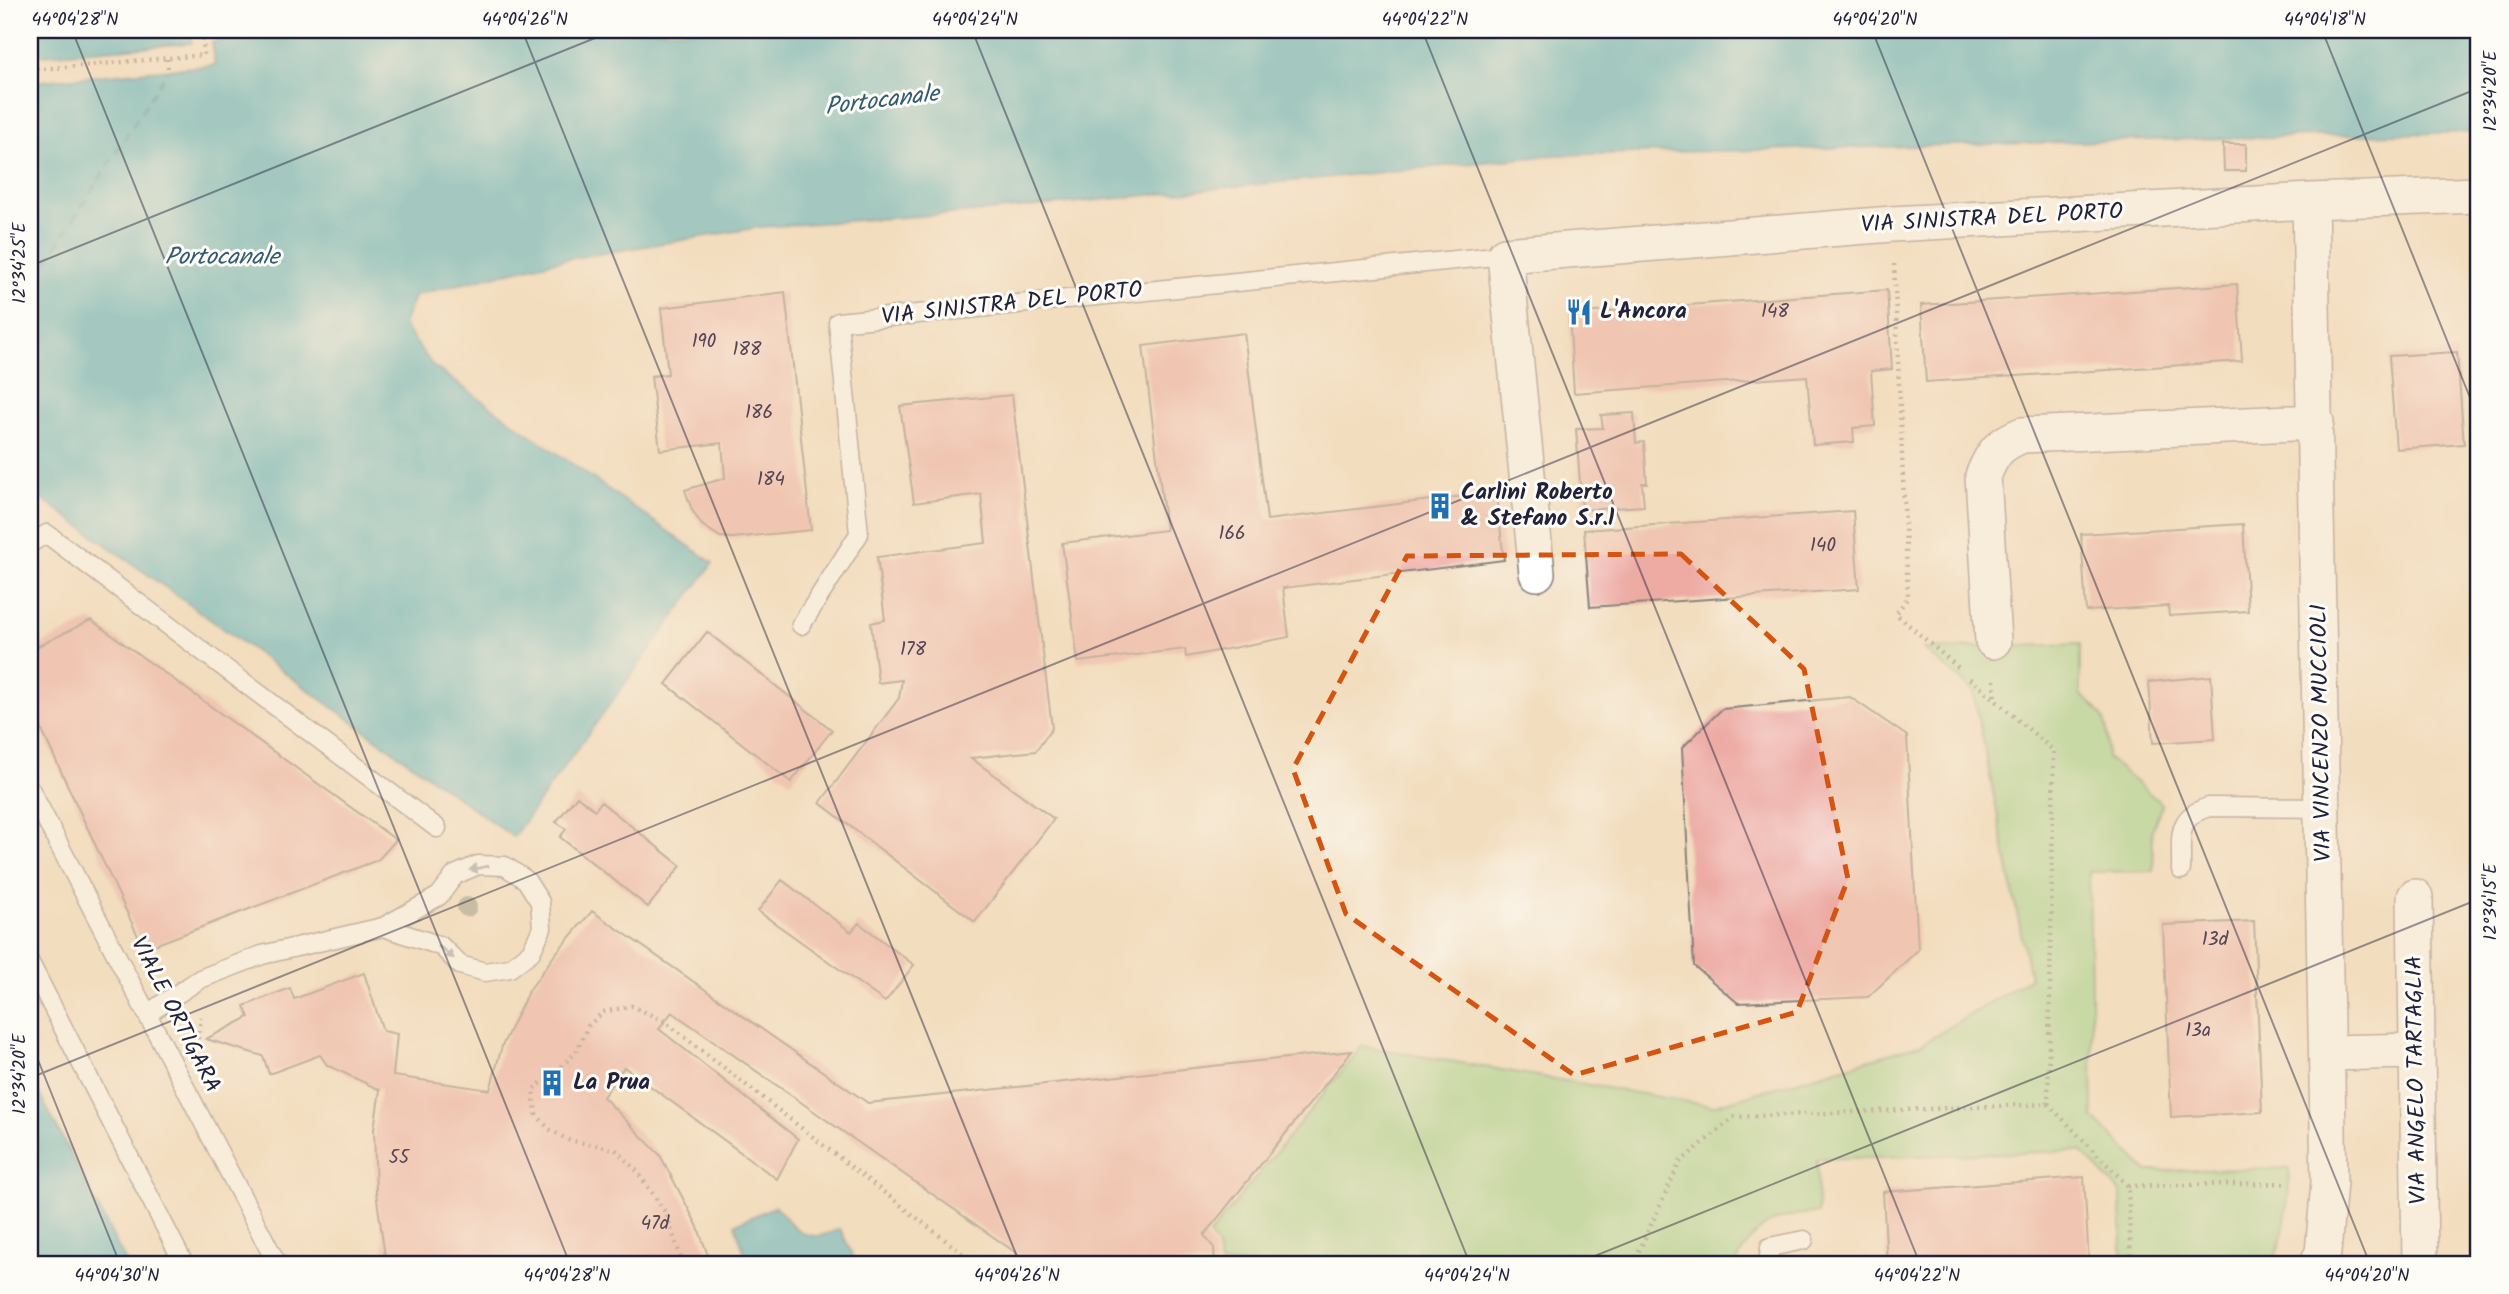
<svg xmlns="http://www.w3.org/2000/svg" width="2509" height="1294" font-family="Kalam,sans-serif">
	<rect width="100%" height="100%" fill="#fdfcf7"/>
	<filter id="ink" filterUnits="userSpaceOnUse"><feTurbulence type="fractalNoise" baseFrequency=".0143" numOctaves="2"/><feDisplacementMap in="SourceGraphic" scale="14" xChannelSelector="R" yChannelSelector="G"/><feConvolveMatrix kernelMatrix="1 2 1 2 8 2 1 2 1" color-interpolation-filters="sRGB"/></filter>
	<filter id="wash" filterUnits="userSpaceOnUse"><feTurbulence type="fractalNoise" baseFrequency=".00686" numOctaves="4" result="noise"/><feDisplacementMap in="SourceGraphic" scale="28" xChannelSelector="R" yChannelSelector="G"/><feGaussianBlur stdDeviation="1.57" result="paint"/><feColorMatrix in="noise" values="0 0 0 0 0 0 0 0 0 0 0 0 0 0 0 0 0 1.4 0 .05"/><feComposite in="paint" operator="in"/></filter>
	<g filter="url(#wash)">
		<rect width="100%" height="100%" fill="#f2ddbe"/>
		<!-- green -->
		<path fill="#98d488" stroke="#5d7b62" stroke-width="2" d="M2080,644v50c29,23 28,29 27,64l55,46 -10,26 2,41 -65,1 4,245 54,54 142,-3c0,32 -3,67 -17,96h-150l-1,-71 -40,-42 -264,8 1,54c-41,1 -65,12 -82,51h-516l-3,-18 -8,-11 153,-189 350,60 210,-62 108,-66 -57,-288 -50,-41z"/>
		<!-- water -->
		<path fill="#45b0c3" stroke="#34697f" stroke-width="2" d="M30,30h161l1,13 -162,13z
			M358,30h2121v102l-924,23 -577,57 -217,15 -205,34 -141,34 -12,30 30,41 280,197 -200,274 -483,-347v-408l185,-17 -3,-23z
			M30,1075l97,189h-97z
			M776,1206c10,13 23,31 41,30 7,0 16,-5 23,-7l17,35h-109l-13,-40z"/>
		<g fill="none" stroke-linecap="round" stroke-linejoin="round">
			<!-- ferry -->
			<path stroke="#305b71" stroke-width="2" stroke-dasharray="9 7" stroke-linecap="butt" d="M30,288l138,-218"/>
		</g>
		<g id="blocks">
			<!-- building -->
			<path fill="#edaba4" d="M2223,144h23v27h-22z
				M2237,284l5,77 -316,21 -5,-77z
				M1887,290l5,79 -21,2 4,55 -22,2 1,14 -41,3 -6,-69 -233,17 -5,-79z
				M785,292l26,238 -79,8 -12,-1 -18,-12 -10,-15 -7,-20 40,-12 -3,-35 -62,7 -9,-74 17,-2 -7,-66z
				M1244,333l23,187 229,-28 8,68 -221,28 6,49 -103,20 -1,-8 -107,13 -16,-119 104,-13 -23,-184z
				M2457,352l7,92 -68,5 -7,-93z
				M1012,395l40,333 -16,23 -65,7 83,61 -79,103 -155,-119 79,-105 3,-18 -24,3 -7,-60 14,-3 -8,-63 109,-14 -5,-49 -67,9 -14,-97z
				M1634,413l2,30 8,-1 3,41h-5l2,23 -62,4 -6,-81 27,-1 -2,-13z
				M1853,511l6,78 -269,18 -6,-77z
				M2243,524l5,87 -79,5 -1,-10 -82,5 -5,-77z
				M91,620l305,220 -18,20 -234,89 -114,-244v-55z
				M707,632l125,98 -41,52 -125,-98z
				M2211,676l4,63 -62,4 -4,-61z
				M1850,697l57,39 11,214 -50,47 -130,6 -44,-37 -12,-218 40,-39z
				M577,796l18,14 6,-8 80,64 -33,41 -88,-70 6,-8 -10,-7z
				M782,880l69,52 8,-9 55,42 -29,37 -127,-91z
				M592,911l276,192 484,-52 -148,184 10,13 1,16h-58l-1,-2 -15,2h-109l-360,-252 -13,17 139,110 -21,40 -153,-112 -21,30 57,58 37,70 14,39h-325l-10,-72 -2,-63 6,-39 -53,-25 -7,-10 -51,19 -6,-18 -57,-17 43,-22 -5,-11 46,-18 4,11 70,-26 19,58 14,3 -4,42 97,14 12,-44 26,-54 28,-39z
				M2254,921l8,191 -91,5 -8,-192z
				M2084,1177l5,87h-202l-4,-72z"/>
		</g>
	</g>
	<g filter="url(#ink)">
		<use href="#blocks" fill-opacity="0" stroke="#8a807c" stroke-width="2"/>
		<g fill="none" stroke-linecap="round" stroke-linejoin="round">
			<!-- service casing -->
			<g stroke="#8a807c" stroke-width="21">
				<path id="service" d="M30,543l17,-9 390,294
					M801,625l58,-91 -21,-212 667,-67
					M30,789l247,475
					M2181,870c1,-31 -7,-53 28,-63l114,1
					M30,963l154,301
					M147,1014l53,-35 62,-24 121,-28 56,-31 16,-21 23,-10 27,1 21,14 14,22 2,26 -11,24 -21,16 -25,4 -25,-7 -19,-19 -58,-19
					M1768,1264l2,-17 34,-7"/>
			</g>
			<!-- minor casing -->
			<g stroke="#8a807c" stroke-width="38">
				<path id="minor" d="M2310,201l19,981 -6,71 -6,11
					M1537,573l-32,-318 387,-31 418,-23 169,-6
					M1993,641l-10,-165c10,-24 15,-31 39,-41l294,-13
					M2415,897l5,367
					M2327,1053l90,-2"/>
			</g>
			<!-- path -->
			<path stroke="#8a807c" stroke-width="4.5" stroke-dasharray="2 5" stroke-linecap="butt" d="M235,33l32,-3
				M167,59l1,11
				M30,70l174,-15 -1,-18 32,-4v-3
				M1894,264l14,333 -12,17 65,56
				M1994,680l1,19
				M198,1039l3,-22
				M2048,1104l80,82 3,78
				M2128,1186l161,-3
				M683,1264l-17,-51 -30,-43 -21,-21 -47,-9 -19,-11 -13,-15 -3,-25 23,-17 20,-20 12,-26 15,-14 29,-6 32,15 312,243
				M1633,1264l47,-102 54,-45 314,-13 6,-353 -87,-75"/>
			<!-- service -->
			<use href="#service" stroke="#fff" stroke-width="18"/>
			<!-- minor -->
			<use href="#minor" stroke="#fff" stroke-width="35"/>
		</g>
		<!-- trees -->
		<circle fill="#969885" cx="467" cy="907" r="10"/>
		<!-- one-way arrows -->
		<defs><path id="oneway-solid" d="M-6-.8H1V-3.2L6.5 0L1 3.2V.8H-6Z" transform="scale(1.75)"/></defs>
		<g fill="#9c9ca7">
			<use href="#oneway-solid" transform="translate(479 868) rotate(169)"/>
			<use href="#oneway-solid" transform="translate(446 952) rotate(39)"/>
		</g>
	</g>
	<!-- marked area -->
	<path d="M0 0H2509V1294H0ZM1681,554l123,115 44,210 -51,133 -223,63 -228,-161 -53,-145 114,-213z" fill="#f2ddbe" fill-opacity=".55" fill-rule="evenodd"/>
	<path fill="none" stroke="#d45411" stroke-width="5" stroke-dasharray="14 9" stroke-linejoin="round" d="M1681,554l123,115 44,210 -51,133 -223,63 -228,-161 -53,-145 114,-213z"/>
	<!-- ticks -->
	<path fill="none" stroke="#22223b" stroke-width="2" stroke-opacity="0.45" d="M72,30l498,1234M522,30l498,1234M972,30l498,1234M1422,30l498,1234M1872,30l498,1234M2322,30l157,390M30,266l585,-236M30,1040l90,224M30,1078l2449,-990M1575,1264l904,-365"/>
	<!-- icons -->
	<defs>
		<g id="restaurant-bare" transform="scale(2.1)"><path d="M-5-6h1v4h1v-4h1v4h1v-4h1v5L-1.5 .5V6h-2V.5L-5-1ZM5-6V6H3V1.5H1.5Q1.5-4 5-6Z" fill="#1f6fb2" stroke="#fdfcf7" stroke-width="2.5" paint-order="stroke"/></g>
		<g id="building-bare" transform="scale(2.1)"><path d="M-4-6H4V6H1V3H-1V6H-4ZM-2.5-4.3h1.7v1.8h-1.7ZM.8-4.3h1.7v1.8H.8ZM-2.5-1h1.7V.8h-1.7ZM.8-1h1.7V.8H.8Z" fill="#1f6fb2" stroke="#fdfcf7" stroke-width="2.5" paint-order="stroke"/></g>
	</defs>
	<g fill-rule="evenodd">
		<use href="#restaurant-bare" x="1579" y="312"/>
		<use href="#building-bare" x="1440" y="506"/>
		<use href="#building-bare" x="552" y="1083"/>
	</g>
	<g text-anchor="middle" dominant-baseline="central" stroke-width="6" stroke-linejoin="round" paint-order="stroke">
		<!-- number labels -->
		<g font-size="19" fill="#545">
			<text x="1775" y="312">148</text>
			<text x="704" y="342">190</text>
			<text x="747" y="350">188</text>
			<text x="759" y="413">186</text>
			<text x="771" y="480">184</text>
			<text x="1232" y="534">166</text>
			<text x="1823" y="546">140</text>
			<text x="913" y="650">178</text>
			<text x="2215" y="940">13d</text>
			<text x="2198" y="1031">13a</text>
			<text x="399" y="1158">55</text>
			<text x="655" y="1224">47d</text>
		</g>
		<!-- street labels -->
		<g font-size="23" fill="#22223b" stroke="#fdfcf7">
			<text transform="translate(1992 219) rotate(-3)">VIA SINISTRA DEL PORTO</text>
			<text transform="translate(1012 304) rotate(-6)">VIA SINISTRA DEL PORTO</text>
			<text transform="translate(2322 733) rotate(-91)">VIA VINCENZO MUCCIOLI</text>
			<text transform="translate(175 1015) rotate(63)">VIALE ORTIGARA</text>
			<text transform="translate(2417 1080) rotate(-91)">VIA ANGELO TARTAGLIA</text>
		</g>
		<!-- poi labels -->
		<g font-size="23" font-weight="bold" fill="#22223b" stroke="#fdfcf7" text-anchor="start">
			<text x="1600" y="312">L'Ancora</text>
			<text x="1461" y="493">Carlini Roberto<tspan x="1461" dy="26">&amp; Stefano S.r.l</tspan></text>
			<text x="573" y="1083">La Prua</text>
		</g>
		<!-- water labels -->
		<g font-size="24" font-style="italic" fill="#305b71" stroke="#fdfcf7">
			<text transform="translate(882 101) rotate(-7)">Portocanale</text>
			<text x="222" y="257">Portocanale</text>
		</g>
	</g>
	<!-- margin -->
	<rect width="2509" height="1294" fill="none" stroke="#fdfcf7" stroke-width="77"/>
	<rect x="38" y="38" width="2432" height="1218" fill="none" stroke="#22223b" stroke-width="2.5"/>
	<g font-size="18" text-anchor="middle" fill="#22223b">
		<text x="75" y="25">44°04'28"N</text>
		<text x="525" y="25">44°04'26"N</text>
		<text x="975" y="25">44°04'24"N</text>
		<text x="1425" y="25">44°04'22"N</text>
		<text x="1875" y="25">44°04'20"N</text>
		<text x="2325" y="25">44°04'18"N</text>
		<text transform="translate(2490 91) rotate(-90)" y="6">12°34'20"E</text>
		<text transform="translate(19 263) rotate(-90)" y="6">12°34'25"E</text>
		<text transform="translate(2490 902) rotate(-90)" y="6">12°34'15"E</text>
		<text transform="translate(19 1074) rotate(-90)" y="6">12°34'20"E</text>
		<text x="117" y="1281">44°04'30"N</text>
		<text x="567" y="1281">44°04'28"N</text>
		<text x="1017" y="1281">44°04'26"N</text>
		<text x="1467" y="1281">44°04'24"N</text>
		<text x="1917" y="1281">44°04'22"N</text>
		<text x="2367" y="1281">44°04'20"N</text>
	</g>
</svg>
